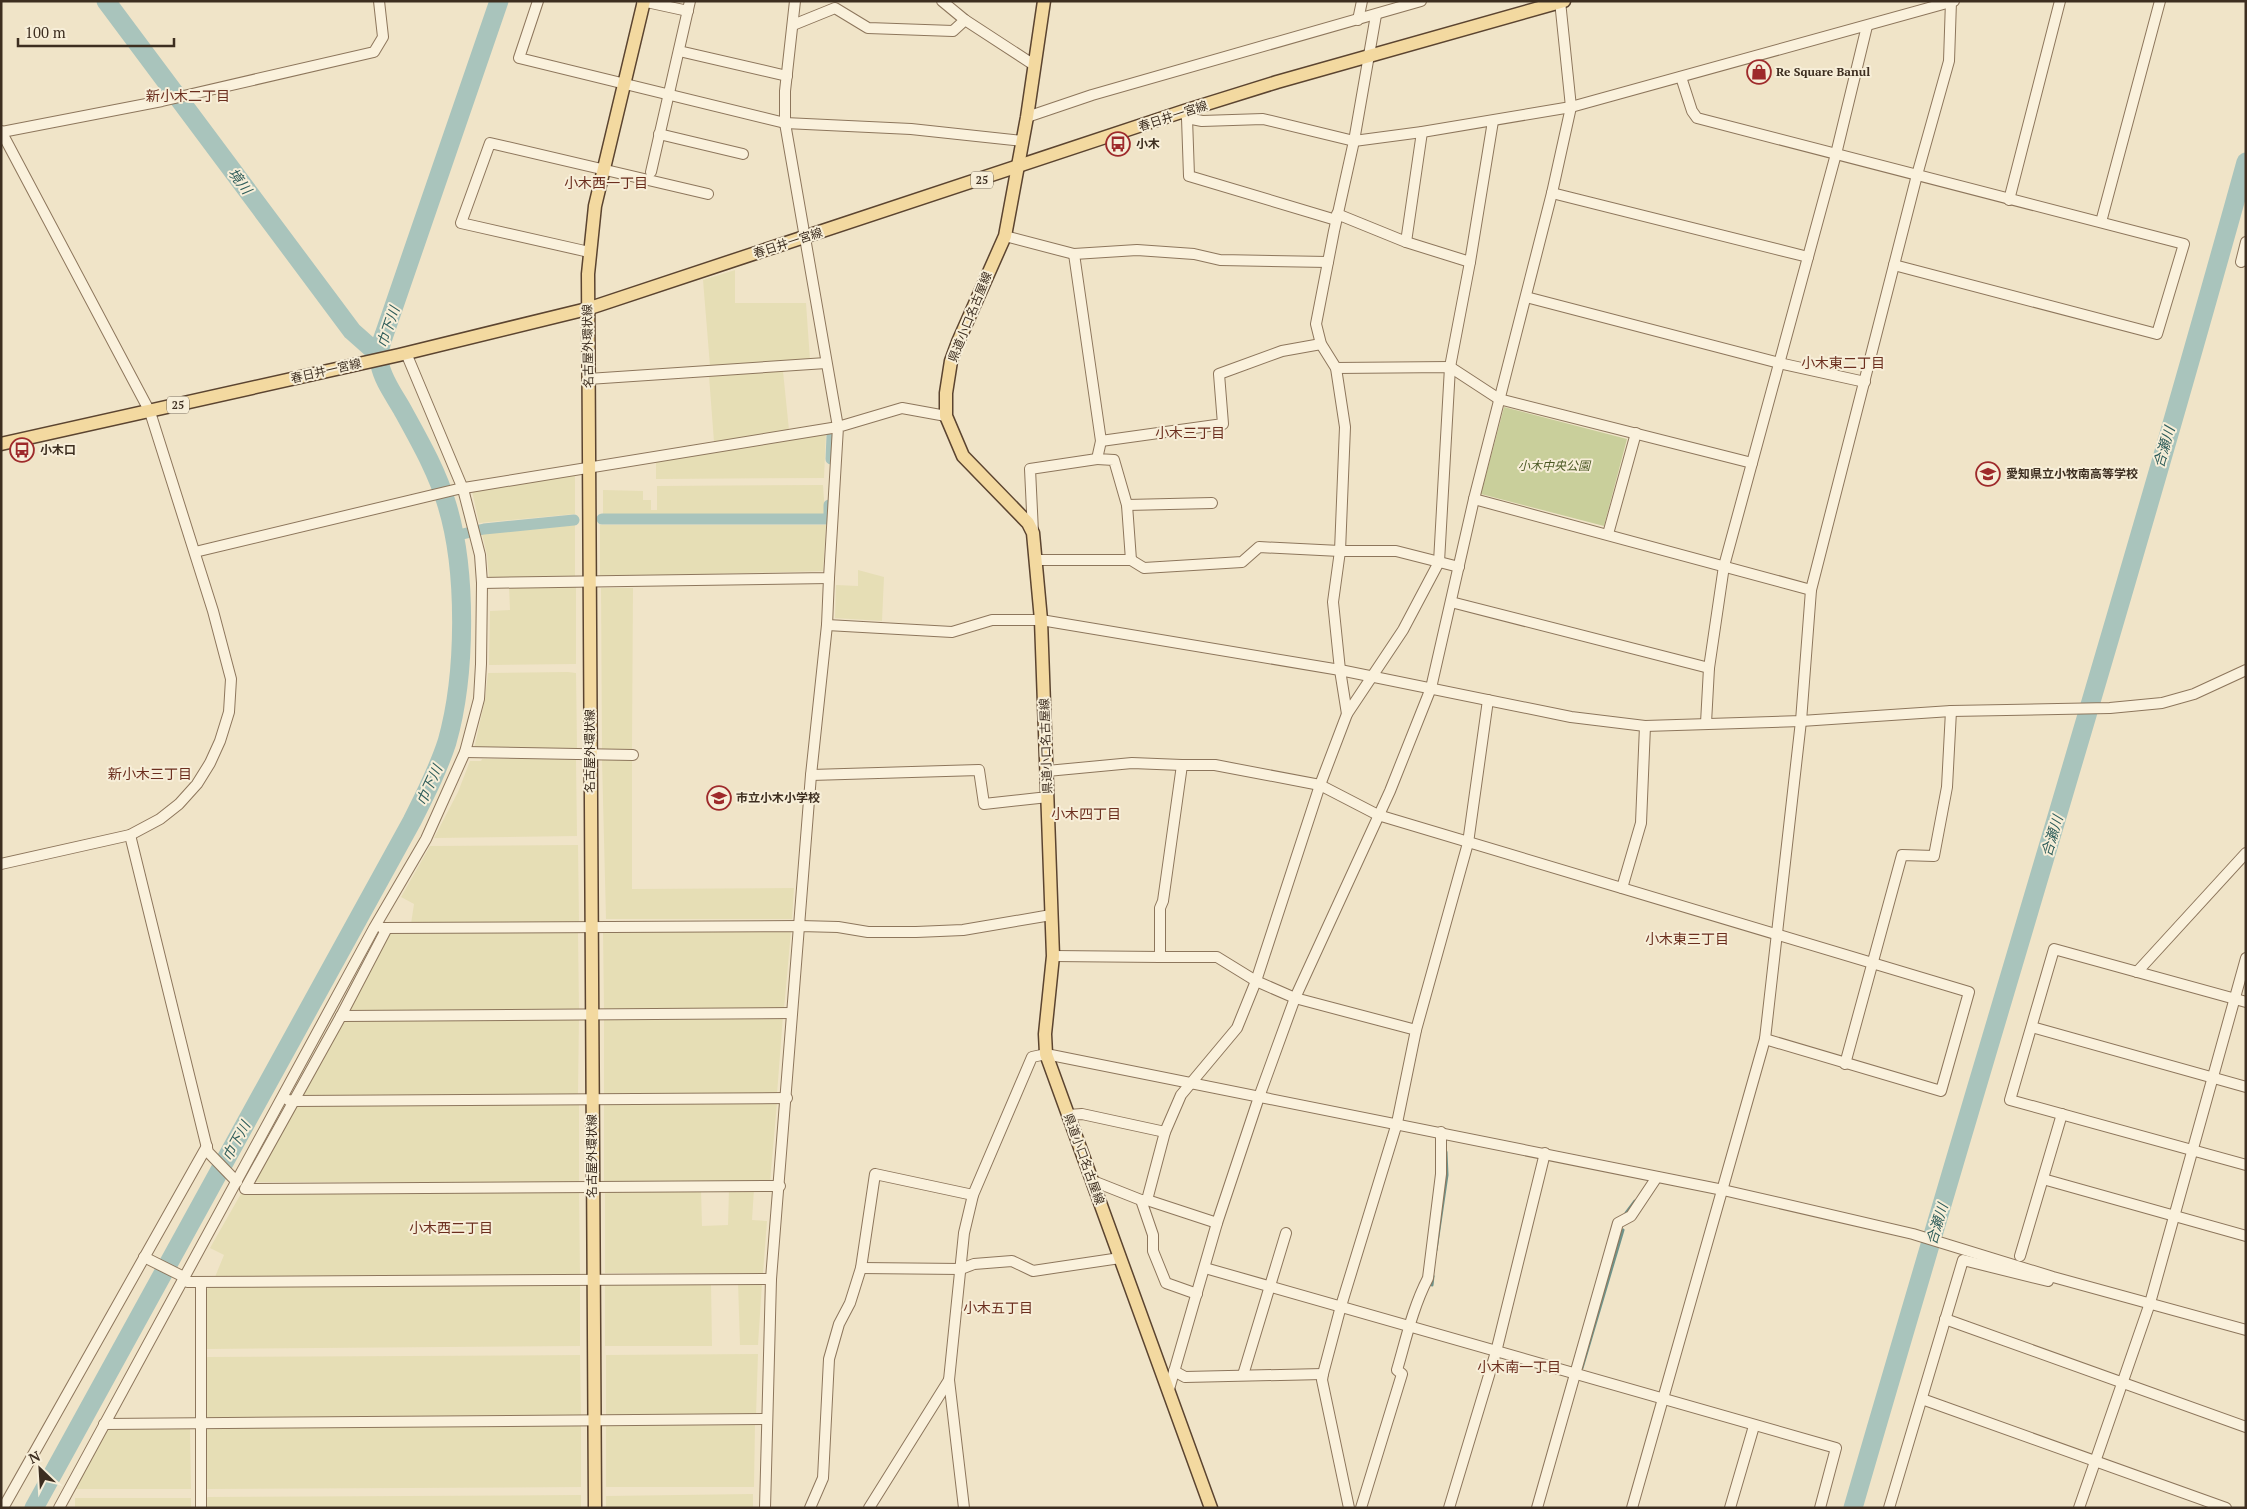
<svg xmlns="http://www.w3.org/2000/svg" width="2247" height="1509" font-family="'PT Serif','Noto Sans JP',serif">
<style>
.farmland{fill:#e6deb5}
.green{fill:#c9cf9b}
.lines{fill:none;stroke-linecap:round;stroke-linejoin:round}
.stream{stroke:#6f938a;stroke-width:3}
.canal{stroke:#a9c4bc;stroke-width:11}
.river{stroke:#a9c4bc;stroke-width:19}
.minor-casing{stroke:#8d765c;stroke-width:12}
.major-casing{stroke:#5b4430;stroke-width:15}
.minor{stroke:#faf1dc;stroke-width:10}
.major{stroke:#f3d9a0;stroke-width:12}
.labels{text-anchor:middle;stroke-width:4;stroke-linejoin:round;paint-order:stroke}
.shield{fill:#f7eed8;stroke:#756857;stroke-width:1}
.shield-label{font-size:11px;font-weight:bold;fill:#3d2e20}
.poi-label{font-size:12px;font-weight:bold;fill:#3d2e20;stroke:#f7eed8;text-anchor:start}
.street-label{font-size:12px;fill:#3d2e20;stroke:#f7eed8}
.park-label{font-size:12px;font-style:italic;fill:#4d5a26;stroke:#f7eed8}
.neighbourhood-label{font-size:14px;fill:#6b2e1e;stroke:#f7eed8}
.water-label{font-size:14px;font-style:italic;fill:#2f5d5a;stroke:#f7eed8}
</style>
<rect width="100%" height="100%" fill="#f0e4c8"/>
<g class="farmland">
<path d="M735 270V303H806L810 360 710 366 703 280Z"/>
<path d="M783 371 789 430 714 442 709 376Z"/>
<path d="M826 433 824 478 656 479V460Z"/>
<path d="M575 475V514L479 523 472 491Z"/>
<path d="M823 485 825 514H603V490L643 491V500H651V510H657V486Z"/>
<path d="M575 525V577H489L487 555 482 534Z"/>
<path d="M600 525H826L823 571 600 577Z"/>
<path d="M858 570 884 577 882 621 835 618 836 585 858 586Z"/>
<path d="M509 586 576 587V664L489 665 490 611 510 610Z"/>
<path d="M601 588H633L632 749 602 750Z"/>
<path d="M568 672 576 673 577 749H474L485 699 488 673Z"/>
<path d="M482 759H576L577 836 434 838 458 792 470 761H481Z"/>
<path d="M632 759V889L794 888 792 919H606L602 760Z"/>
<path d="M578 845 579 923 411 924 414 904 401 897 430 846Z"/>
<path d="M578 930 579 1010 346 1012 386 935 392 932Z"/>
<path d="M791 931 784 1009 604 1010 603 932Z"/>
<path d="M783 1016 777 1094 604 1095V1018Z"/>
<path d="M579 1017 578 1096 301 1095 341 1020Z"/>
<path d="M777 1103 770 1182H604V1105Z"/>
<path d="M579 1104V1182H251L295 1105Z"/>
<path d="M701 1189 702 1226 728 1225 729 1189H754L752 1220 767 1221 763 1273H605V1191Z"/>
<path d="M579 1190 580 1275 215 1277 224 1255 210 1248 242 1192Z"/>
<path d="M605 1282H711L712 1346H605Z"/>
<path d="M738 1282 762 1283 758 1345H740Z"/>
<path d="M580 1284V1346L205 1349V1291L209 1287Z"/>
<path d="M758 1354 756 1416 606 1417V1355Z"/>
<path d="M580 1355 581 1416 207 1419 205 1417 204 1358 208 1357Z"/>
<path d="M581 1425V1487L207 1489 205 1487 206 1428Z"/>
<path d="M755 1425 754 1487H606V1426Z"/>
<path d="M190 1427 191 1489H74L107 1429Z"/>
<path d="M753 1494V1508H606V1496Z"/>
<path d="M581 1495V1508H205V1499L208 1497Z"/>
<rect x="75" y="1498" width="116" height="10"/>
</g>
<path class="green" d="M1504 407 1627 439 1604 526 1481 494Z"/>
<g class="lines">
<g class="stream">
<path d="M1626 1213 1635 1201"/>
<path d="M1436 1250 1447 1175 1446 1152"/>
<path d="M1432 1285 1433 1276"/>
<path d="M1582 1368 1623 1230"/>
</g>
<g class="canal">
<path d="M831 459 832 436"/>
<path d="M602 519H829V505"/>
<path d="M454 536 484 529 574 520"/>
</g>
<g class="river">
<path d="M106 1 352 331 379 355"/>
<path d="M34 1508 412 821C425 795 438 770 447 742 466 675 467 571 447 505 437 471 419 440 402 409 394 395 383 380 380 365 378 354 380 345 384 335L499 1"/>
<path d="M1853 1508C1983 1059 2121 613 2246 162"/>
</g>
<g class="minor-casing">
<g id="minor">
<path d="M538 1 519 58 785 123 911 129 1023 141"/>
<path d="M642 1 688 11"/>
<path d="M942 1 965 20 1034 65"/>
<path d="M1358 20 1362 1"/>
<path d="M793 25 835 8 868 28 953 31 965 20"/>
<path d="M679 51 787 76"/>
<path d="M1681 77 1692 111 1697 118 2184 244 2157 334 1894 265"/>
<path d="M1184 111 1187 118 1202 121 1263 119 1354 141 1422 132 1571 107 1954 1"/>
<path d="M1027 117 1092 95 1421 1"/>
<path d="M1187 118 1189 176 1336 220"/>
<path d="M1 131 150 412 213 611 231 679 229 712 220 741 210 763 197 784 179 804 160 819 130 835 1 864"/>
<path d="M2 132 162 101 374 52 383 37 379 1"/>
<path d="M659 134 743 154"/>
<path d="M651 172 690 1"/>
<path d="M1552 193 1808 257"/>
<path d="M2009 200 2060 1"/>
<path d="M1337 214 1406 242 1470 262"/>
<path d="M2101 222 2160 1"/>
<path d="M1005 236 1074 254 1137 250 1194 254 1220 260 1328 262"/>
<path d="M1406 242 1422 132"/>
<path d="M2246 242 2241 262 2246 259"/>
<path d="M589 252 461 223 490 143 708 194"/>
<path d="M1074 254 1101 441 1223 424 1219 374 1282 351 1321 344"/>
<path d="M1526 297 1779 363 1865 382"/>
<path d="M1336 368 1450 367 1499 399 1752 463"/>
<path d="M588 379 826 363"/>
<path d="M1101 441 1097 459 1114 460 1127 505 1131 560"/>
<path d="M1474 499 1811 590"/>
<path d="M1127 505 1212 503"/>
<path d="M1033 532 1030 469 1097 459"/>
<path d="M1608 534 1636 433"/>
<path d="M195 552 458 489 838 427 785 123V91L795 1"/>
<path d="M1036 560H1131L1144 568 1242 562 1259 547 1340 551H1396L1459 567"/>
<path d="M482 583 829 578 838 427 902 408 946 416"/>
<path d="M1451 602 1709 668"/>
<path d="M827 625 952 632 992 620H1041L1340 670 1571 717 1645 726 1801 721 1951 711 2110 708 2162 703 2194 694 2246 670"/>
<path d="M1347 714 1340 670 1333 602 1340 551 1345 427 1336 368 1321 344 1316 324 1334 231 1354 141 1376 15"/>
<path d="M1706 723 1709 668 1724 566 1836 154 1867 26"/>
<path d="M465 752 633 755"/>
<path d="M1047 771 1132 763 1182 765"/>
<path d="M811 775 979 770 984 804 1048 797"/>
<path d="M130 835 208 1152 237 1182"/>
<path d="M1622 888 1641 823 1645 726"/>
<path d="M382 928 800 926 838 927 868 932H916L963 930 1051 915"/>
<path d="M387 928 341 1016 245 1189 780 1186"/>
<path d="M1053 956 1160 957V908L1163 901 1182 765H1215L1320 785 1378 815 1969 992 1941 1091 1765 1039"/>
<path d="M1160 957H1217L1256 981 1295 998 1416 1030"/>
<path d="M2137 972 2246 853"/>
<path d="M2246 1002 2054 949 2010 1100 2246 1165"/>
<path d="M341 1016 792 1013"/>
<path d="M2032 1027 2246 1087"/>
<path d="M1845 1064 1902 855 1934 856 1947 787 1951 711"/>
<path d="M288 1100 294 1101 787 1098"/>
<path d="M1068 1115 1082 1114 1165 1132"/>
<path d="M2043 1179 2246 1236"/>
<path d="M1093 1181 1141 1200H1147L1217 1223"/>
<path d="M1141 1200 1153 1235V1251L1166 1283 1197 1294"/>
<path d="M1147 1200 1165 1132 1181 1095 1237 1028 1256 981 1320 785 1347 714 1403 630 1439 562 1450 367 1470 262 1493 121"/>
<path d="M2020 1256 2062 1114"/>
<path d="M144 1257 184 1277 187 1282 771 1279"/>
<path d="M861 1268 961 1269 974 1264 1012 1261 1033 1271 1120 1258"/>
<path d="M1205 1268 1836 1448 1820 1508"/>
<path d="M1945 1319 2246 1427"/>
<path d="M1174 1371 1185 1377 1323 1374"/>
<path d="M1243 1375 1286 1233"/>
<path d="M1169 1389 1217 1223 1259 1097 1295 998 1390 791 1431 688 1474 499 1552 193 1571 107 1560 1"/>
<path d="M1922 1399 2226 1508"/>
<path d="M104 1424 767 1419"/>
<path d="M3 1508 207 1146"/>
<path d="M59 1508 374 928 426 839 465 752 479 699 481 664 482 583 480 555 463 489 406 353"/>
<path d="M201 1508V1282"/>
<path d="M765 1508 771 1279 811 775 827 625 829 578"/>
<path d="M810 1508 823 1478 829 1359 839 1324 850 1303 861 1268 875 1174 973 1195"/>
<path d="M869 1508 949 1380"/>
<path d="M964 1508 949 1380 964 1233 973 1195 1032 1057 1046 1054 1723 1190 1913 1234 2053 1277 2246 1330"/>
<path d="M1349 1508 1322 1380 1323 1374 1341 1306 1397 1123 1416 1030 1468 843 1488 700"/>
<path d="M1361 1508 1402 1374 1397 1370C1406 1339 1413 1307 1428 1278L1441 1174V1132"/>
<path d="M1449 1508 1496 1352 1545 1153"/>
<path d="M1537 1508 1618 1223 1631 1216 1657 1177"/>
<path d="M1632 1508 1765 1039 1801 721 1811 590 1917 175 1949 61 1951 1"/>
<path d="M1730 1508 1754 1426"/>
<path d="M1889 1508 1963 1260 2048 1281"/>
<path d="M2079 1508 2150 1303 2246 958"/>
</g>
</g>
<g class="major-casing">
<g id="major">
<path d="M1044 1 1027 117 1005 236 958 342 951 361 946 393V416L963 456 1028 523 1033 533 1041 620 1053 956 1045 1034 1046 1054 1211 1508"/>
<path d="M1 444 399 355 587 309 1184 111 1277 82 1564 1"/>
<path d="M595 1508 588 274 595 206 644 1"/>
</g>
</g>
<use href="#minor" class="minor"/>
<use href="#major" class="major"/>
</g>
<defs>
<g id="shop-ring" transform="scale(1.25)"><circle r="9.5" fill="#f7eed8" stroke="#9e2a2b" stroke-width="1.5"/><path d="M-5-2.5h2.3a2.7 3.5 0 0 1 5.4 0H5L5.5 6h-11ZM-1.5-2.5h3a1.5 2.3 0 0 0-3 0Z" fill="#9e2a2b"/></g>
<g id="bus-ring" transform="scale(1.25)"><circle r="9.5" fill="#f7eed8" stroke="#9e2a2b" stroke-width="1.5"/><path d="M-5-6H5V4H4V6H2V4H-2V6H-4V4H-5ZM-3.5-4V0h7V-4ZM-3.5 1.2v1.5H-2V1.2ZM2 1.2v1.5H3.5V1.2Z" fill="#9e2a2b"/></g>
<g id="school-ring" transform="scale(1.25)"><circle r="9.5" fill="#f7eed8" stroke="#9e2a2b" stroke-width="1.5"/><path d="M0-5L7-2L0 1L-7-2ZM-4 1L0 2.5L4 1V4Q0 6-4 4Z" fill="#9e2a2b"/></g>
</defs>
<g fill-rule="evenodd">
<use href="#shop-ring" x="1759" y="72"/>
<use href="#bus-ring" x="1118" y="144"/>
<use href="#bus-ring" x="22" y="450"/>
<use href="#school-ring" x="1988" y="474"/>
<use href="#school-ring" x="719" y="798"/>
</g>
<g class="labels">
<g class="shield">
<rect x="971" y="171.5" width="22" height="17" rx="4"/>
<rect x="167" y="396.5" width="22" height="17" rx="4"/>
</g>
<g class="shield-label">
<text x="982" y="184">25</text>
<text x="178" y="409">25</text>
</g>
<g class="poi-label">
<text x="1776" y="76">Re Square Banul</text>
<text x="1136" y="148">小木</text>
<text x="40" y="454">小木口</text>
<text x="2006" y="478">愛知県立小牧南高等学校</text>
<text x="736" y="802">市立小木小学校</text>
</g>
<g class="street-label">
<text transform="translate(1173 116) rotate(-18)" y="4">春日井一宮線</text>
<text transform="translate(788 243) rotate(-18)" y="4">春日井一宮線</text>
<text transform="translate(970 317) rotate(-68)" y="4">県道小口名古屋線</text>
<text transform="translate(588 346) rotate(-91)" y="4">名古屋外環状線</text>
<text transform="translate(326 371) rotate(-13)" y="4">春日井一宮線</text>
<text transform="translate(1046 746) rotate(-92)" y="4">県道小口名古屋線</text>
<text transform="translate(590 751) rotate(-90)" y="4">名古屋外環状線</text>
<text transform="translate(592 1156) rotate(-90)" y="4">名古屋外環状線</text>
<text transform="translate(1084 1159) rotate(70)" y="4">県道小口名古屋線</text>
</g>
<g class="park-label">
<text x="1554" y="470">小木中央公園</text>
</g>
<g class="neighbourhood-label">
<text x="188" y="101">新小木二丁目</text>
<text x="606" y="188">小木西一丁目</text>
<text x="1843" y="368">小木東二丁目</text>
<text x="1190" y="438">小木三丁目</text>
<text x="150" y="779">新小木三丁目</text>
<text x="1086" y="819">小木四丁目</text>
<text x="1687" y="944">小木東三丁目</text>
<text x="451" y="1233">小木西二丁目</text>
<text x="998" y="1313">小木五丁目</text>
<text x="1519" y="1372">小木南一丁目</text>
</g>
<g class="water-label">
<text transform="translate(240 181) rotate(53)" y="5">境川</text>
<text transform="translate(388 327) rotate(-71)" y="5">巾下川</text>
<text transform="translate(2164 447) rotate(-74)" y="5">合瀬川</text>
<text transform="translate(429 785) rotate(-65)" y="5">巾下川</text>
<text transform="translate(2052 836) rotate(-73)" y="5">合瀬川</text>
<text transform="translate(236 1141) rotate(-61)" y="5">巾下川</text>
<text transform="translate(1937 1224) rotate(-73)" y="5">合瀬川</text>
</g>
</g>
<rect width="2247" height="1509" fill="none" stroke="#3d2e20" stroke-width="5"/>
<g transform="translate(40 1469) rotate(335)" stroke="#f7eed8" stroke-width="4" paint-order="stroke">
<path d="M0-4L9 19L0 12L-9 19Z" fill="#3d2e20"/>
<text y="-8" font-size="14" font-weight="bold" text-anchor="middle" fill="#3d2e20">N</text>
</g>
<path d="M18 38v8h156v-8" fill="none" stroke="#3d2e20" stroke-width="2.5"/>
<text x="25" y="38" font-size="15" fill="#3d2e20" stroke="#f7eed8" stroke-width="4" paint-order="stroke">100 m</text>
</svg>
